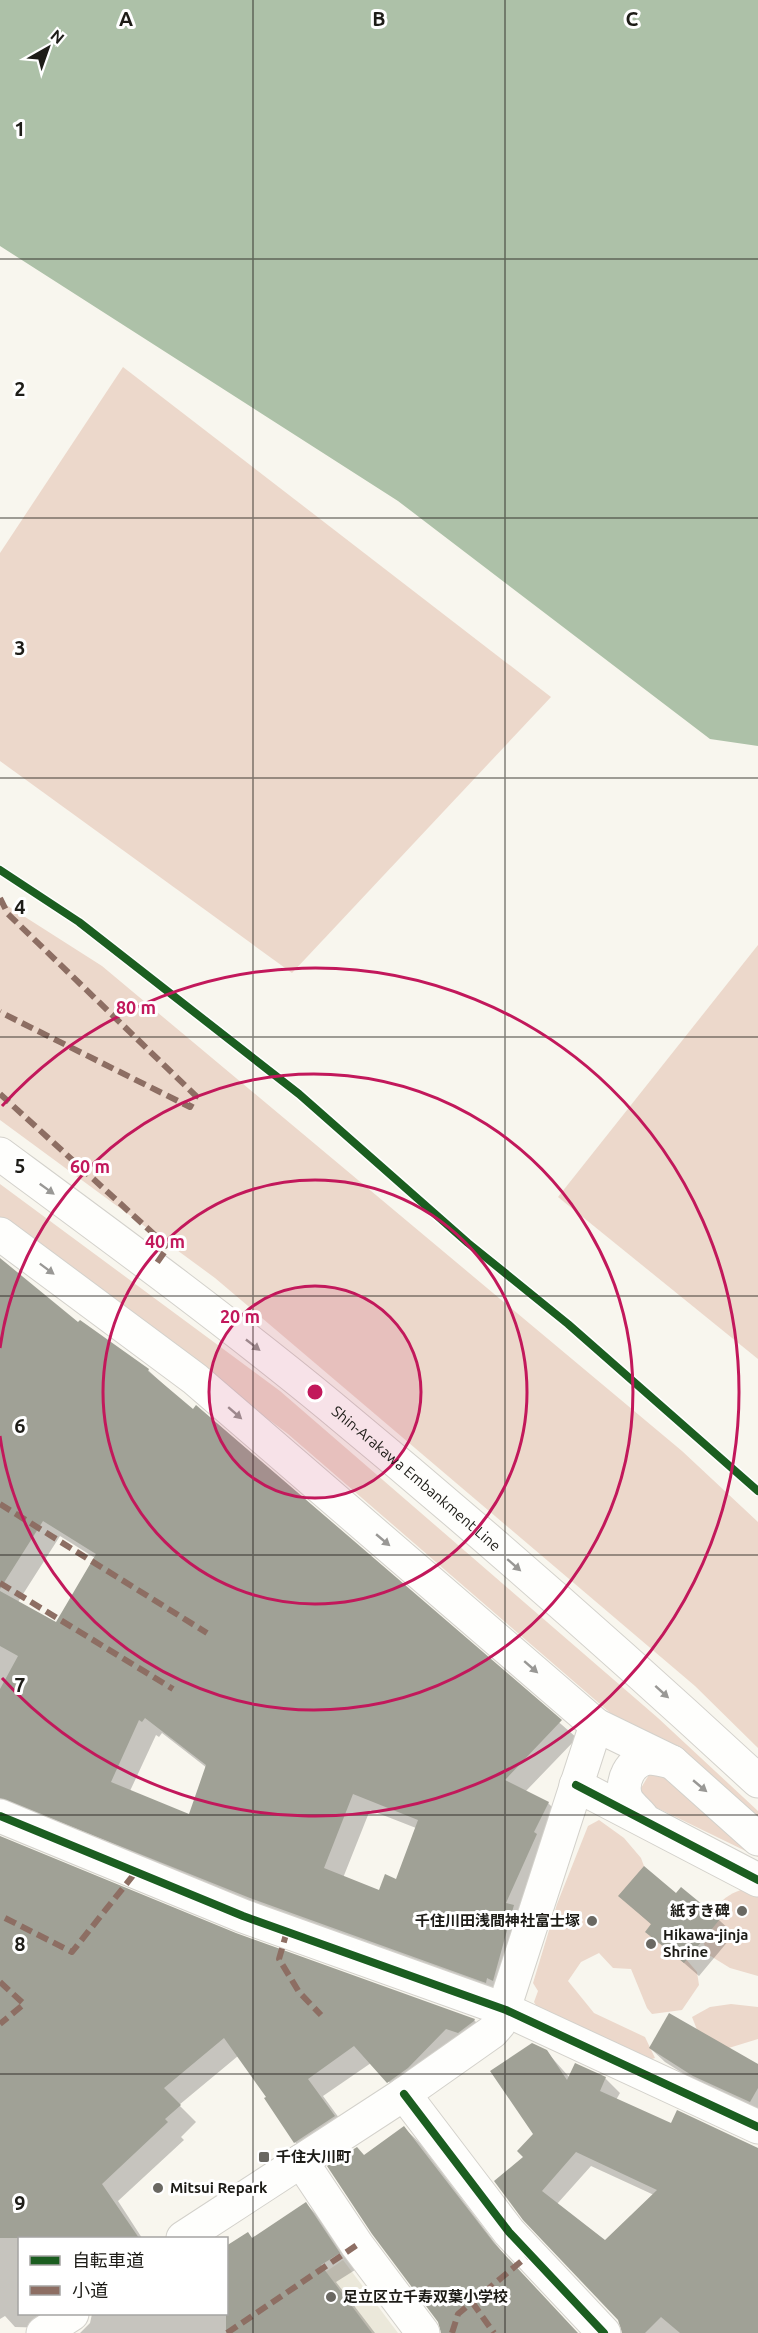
<svg xmlns="http://www.w3.org/2000/svg" width="758" height="2333" font-family="Ubuntu,'Noto Sans JP',sans-serif">
<style>
.built{fill:#ebe8da}
.green{fill:#ecd8cb}
.water{fill:#adc1a8}
.shadow{fill:#0003;fill-rule:evenodd}
.building{fill:#a0a196;fill-rule:evenodd}
.lines{fill:none;stroke-linecap:round;stroke-linejoin:round}
.minor-casing{stroke:#d3d1cb;stroke-width:35}
.tertiary-casing{stroke:#d3d1cb;stroke-width:35}
.secondary-casing{stroke:#d3d1cb;stroke-width:35}
.minor{stroke:#fefefc;stroke-width:33}
.tertiary{stroke:#fefefc;stroke-width:33}
.secondary{stroke:#fefefc;stroke-width:33}
.quiet{stroke:#8d6e63;stroke-width:6;stroke-dasharray:12 6;stroke-linecap:butt}
.cycleway-casing{stroke:#fff;stroke-width:11}
.cycleway{stroke:#1b5e20;stroke-width:8}
.oneway{fill:#999895}
.grid{fill:none;stroke:#1d1c17;stroke-width:1.5;stroke-opacity:0.55}
.ring{fill:none;stroke:#c2185b;stroke-width:3}
.poi-dot{fill:#6a6862;stroke:#fff;stroke-width:2}
.labels{text-anchor:middle;stroke-width:6;stroke-linejoin:round;paint-order:stroke}
.street-label{font-size:15px;fill:#1d1c17;stroke:#fff}
.poi-label{font-size:15px;font-weight:bold;fill:#1d1c17;stroke:#fff;text-anchor:start}
.grid-label{font-size:20px;text-anchor:middle;font-weight:bold;fill:#1d1c17;stroke:#fff;stroke-width:6;stroke-linejoin:round;paint-order:stroke}
.centre{fill:#c2185b;stroke:#fff;stroke-width:3}
.ring-label{font-size:18px;text-anchor:middle;font-weight:bold;fill:#c2185b;stroke:#fff;stroke-width:6;stroke-linejoin:round;paint-order:stroke}
</style>
<rect width="100%" height="100%" fill="#f8f6ee"/>
<path class="built" d="M343 2260 398 2333H237Z"/>
<g class="green">
<path d="M123 367 551 697 292 973 0 761V553Z"/>
<path d="M0 901 102 966 682 1451 758 1522V1748L695 1686 215 1278 0 1120Z"/>
<path d="M758 945V1359L558 1197Z"/>
<path d="M0 1184 280 1391 658 1718 758 1811V1823L630 1730 288 1434 0 1218Z"/>
<path d="M657 1769 758 1854V1857L645 1802 641 1788 650 1773Z"/>
<path d="M599 1820 624 1838 641 1858 673 1944 697 1972 699 1985 682 2010 652 2014 647 2008 631 1969 613 1968 599 1953 581 1962 568 1981 594 2013 645 2037 655 2058 646 2061 543 2017 534 2002 538 1991 533 1983 557 1904 588 1826Z"/>
<path d="M751 1887 758 1892V1976L730 1968 709 1955 699 1933C712 1909 723 1893 751 1887Z"/>
<path d="M731 2004 758 2007V2039L719 2051 701 2040 692 2017 710 2007Z"/>
</g>
<path class="water" d="M0 0H758V746L710 739 398 501 0 246Z"/>
<g class="shadow">
<path d="M0 1259 79 1324 148 1370 193 1412 197 1407 577 1738 525 1792 548 1803 564 1819 510 1996 0 1823ZM60 1536 95 1558 56 1624 18 1602ZM162 1733 207 1768 190 1816 130 1791 156 1735 159 1737ZM370 1810 416 1828 397 1881 380 1892 343 1878Z"/>
<path d="M0 1838 235 1935 474 2020 490 2036 404 2098 371 2063 323 2096 350 2133 312 2159 295 2142 266 2099 268 2097 238 2056 179 2105 196 2122 181 2137 184 2140 118 2201 142 2238H20V2314H81L50 2328 15 2327 5 2316 0 2319Z"/>
<path d="M620 1896H677L719 1920 734 1934 699 1976 647 1931 652 1925Z"/>
<path d="M650 2048 758 2066V2113L709 2090 665 2062Z"/>
<path d="M546 2051 570 2078H605L620 2093 616 2100 672 2125 758 2151V2333H624L619 2319 524 2219 525 2157 535 2134ZM591 2166 654 2195 606 2242 557 2204Z"/>
<path d="M404 2128 419 2142 508 2260 577 2333H450L365 2156Z"/>
<path d="M306 2204 322 2220 355 2270 336 2282 375 2333H80L90 2323 92 2314H226L248 2234 253 2239Z"/>
</g>
<g class="building">
<path d="M0 1258 78 1322 80 1320 149 1369 148 1371 193 1409 196 1405 562 1720 505 1780 549 1802 534 1832 537 1834 506 1903 514 1905 493 1981 487 1978 486 1983 250 1898 0 1798V1689L18 1656 0 1646V1591L56 1622 96 1554 43 1521 0 1589ZM145 1718 206 1765 189 1814 111 1782 139 1720 142 1722ZM353 1794 418 1820 396 1879 385 1874 379 1890 324 1868Z"/>
<path d="M0 1836 236 1933 475 2019 474 2021 458 2033 446 2029 408 2068 387 2083 354 2046 308 2079 335 2116 294 2143 264 2098 266 2097 224 2038 164 2088 181 2105 165 2119 168 2122 102 2184 139 2238H0Z"/>
<path d="M644 1866 676 1893 681 1887 720 1919 684 1963 645 1932 651 1924 618 1896Z"/>
<path d="M669 2013 758 2064V2088L750 2102 693 2076 649 2048Z"/>
<path d="M532 2043 547 2050 567 2080 575 2063 606 2077 600 2091 671 2123 677 2110 758 2148V2333H680L661 2317 645 2333H622L618 2320 523 2220 494 2181 523 2157 517 2151 533 2134 490 2071ZM576 2152 657 2190 605 2240 542 2191Z"/>
<path d="M404 2126 494 2243 578 2333H441L438 2322 372 2234 327 2166 357 2147 364 2155Z"/>
<path d="M306 2202 340 2253 321 2265 372 2333H226V2246L248 2232 252 2238Z"/>
</g>
<g class="lines">
<g class="minor-casing">
<g id="minor">
<path d="M0 1816 243 1916 506 2010 758 2127"/>
<path d="M404 2094 509 2232 604 2333"/>
<path d="M301 2161 357 2245 423 2333"/>
</g>
</g>
<g class="tertiary-casing">
<g id="tertiary">
<path d="M576 1785 758 1880"/>
<path d="M642 1817C637 1811 629 1805 626 1798 620 1782 630 1760 649 1758 656 1758 665 1761 672 1762"/>
<path d="M183 2238 404 2094 492 2032 499 2024 596 1725"/>
<path d="M43 2333 72 2314"/>
</g>
</g>
<g class="secondary-casing">
<g id="secondary">
<path id="s1" d="M0 1154C111 1236 223 1318 330 1406 475 1526 620 1653 758 1781"/>
<path d="M0 1234 195 1379 596 1725 672 1762 758 1839"/>
</g>
</g>
<use href="#minor" class="minor"/>
<use href="#tertiary" class="tertiary"/>
<use href="#secondary" class="secondary"/>
<g class="quiet">
<path d="M0 898 8 914 196 1096 190 1107 0 1012"/>
<path d="M0 1094 168 1247 154 1267"/>
<path d="M0 1504 207 1633"/>
<path d="M0 1583 173 1689"/>
<path d="M5 1918 72 1952 135 1873"/>
<path d="M287 1931 279 1959 299 1992 321 2015"/>
<path d="M0 1982 24 2004 0 2024"/>
<path d="M472 2302 494 2333"/>
<path d="M227 2333 357 2245"/>
<path d="M452 2333 458 2314 530 2254"/>
</g>
<g class="cycleway-casing">
<g id="cycleway">
<path d="M0 870 79 922 299 1094 468 1243 568 1324 758 1491"/>
<path d="M576 1785 758 1880"/>
<path d="M0 1816 243 1916 506 2010 758 2127"/>
<path d="M404 2094 509 2232 604 2333"/>
</g>
</g>
<use href="#cycleway" class="cycleway"/>
</g>
<defs><path id="oneway-solid" d="M-6-.8H1V-3.2L6.5 0L1 3.2V.8H-6Z" transform="scale(1.5)"/></defs>
<g class="oneway">
<use href="#oneway-solid" transform="translate(47 1189) rotate(36)"/>
<use href="#oneway-solid" transform="translate(47 1269) rotate(37)"/>
<use href="#oneway-solid" transform="translate(253 1345) rotate(38)"/>
<use href="#oneway-solid" transform="translate(235 1413) rotate(41)"/>
<use href="#oneway-solid" transform="translate(383 1540) rotate(40)"/>
<use href="#oneway-solid" transform="translate(514 1565) rotate(41)"/>
<use href="#oneway-solid" transform="translate(531 1667) rotate(41)"/>
<use href="#oneway-solid" transform="translate(662 1692) rotate(42)"/>
<use href="#oneway-solid" transform="translate(700 1786) rotate(40)"/>
</g>
<path class="grid" d="M253 0V2333M505 0V2333M0 259H758M0 518H758M0 778H758M0 1037H758M0 1296H758M0 1555H758M0 1815H758M0 2074H758"/>
<circle cx="315" cy="1392" r="106" fill="#c2185b" fill-opacity=".12"/>
<g class="ring">
<circle cx="315" cy="1392" r="106"/>
<circle cx="315" cy="1392" r="212"/>
<path d="M0 1348A318 318 0 1 1 0 1436"/>
<path d="M2 1106A424 424 0 1 1 2 1678"/>
</g>
<g class="poi-dot">
<circle cx="742" cy="1911" r="6"/>
<circle cx="592" cy="1921" r="6"/>
<circle cx="651" cy="1944" r="6"/>
<rect x="258" y="2151" width="12" height="12" rx="3"/>
<circle cx="158" cy="2188" r="6"/>
<circle cx="331" cy="2297" r="6"/>
</g>
<g class="labels">
<g class="street-label">
<text dy="5" stroke="none"><textPath href="#s1" startOffset="528">Shin-Arakawa Embankment Line</textPath></text>
</g>
<g class="poi-label">
<text x="730" y="1916" text-anchor="end">紙すき碑</text>
<text x="580" y="1926" text-anchor="end">千住川田浅間神社富士塚</text>
<text x="663" y="1940">Hikawa-jinja<tspan x="663" dy="17">Shrine</tspan></text>
<text x="276" y="2162">千住大川町</text>
<text x="170" y="2193">Mitsui Repark</text>
<text x="343" y="2302">足立区立千寿双葉小学校</text>
</g>
</g>
<g class="grid-label">
<text x="126" y="26">A</text>
<text x="379" y="26">B</text>
<text x="632" y="26">C</text>
<text x="20" y="136">1</text>
<text x="20" y="396">2</text>
<text x="20" y="655">3</text>
<text x="20" y="914">4</text>
<text x="20" y="1173">5</text>
<text x="20" y="1433">6</text>
<text x="20" y="1692">7</text>
<text x="20" y="1951">8</text>
<text x="20" y="2210">9</text>
</g>
<circle cx="315" cy="1392" r="9" class="centre"/>
<g class="ring-label">
<text x="136" y="1014">80 m</text>
<text x="90" y="1173">60 m</text>
<text x="165" y="1248">40 m</text>
<text x="240" y="1323">20 m</text>
</g>
<rect x="18" y="2237" width="210" height="78" fill="#ffffff" stroke="#a5a4a2" stroke-width="1.5"/>
<rect x="30" y="2256" width="30" height="9" fill="#1b5e20" stroke="#a5a4a2" stroke-width="1.5"/>
<text x="72" y="2267" font-size="18" fill="#1d1c17">自転車道</text>
<rect x="30" y="2286" width="30" height="9" fill="#8d6e63" stroke="#a5a4a2" stroke-width="1.5"/>
<text x="72" y="2297" font-size="18" fill="#1d1c17">小道</text>
<g transform="translate(48 48) rotate(40)" stroke="#ffffff" stroke-width="4.5" paint-order="stroke">
<path d="M0-4.5L10 22L0 15L-10 22Z" fill="#1d1c17"/>
<text y="-9" font-size="16" font-weight="bold" text-anchor="middle" fill="#1d1c17">N</text>
</g>
</svg>
